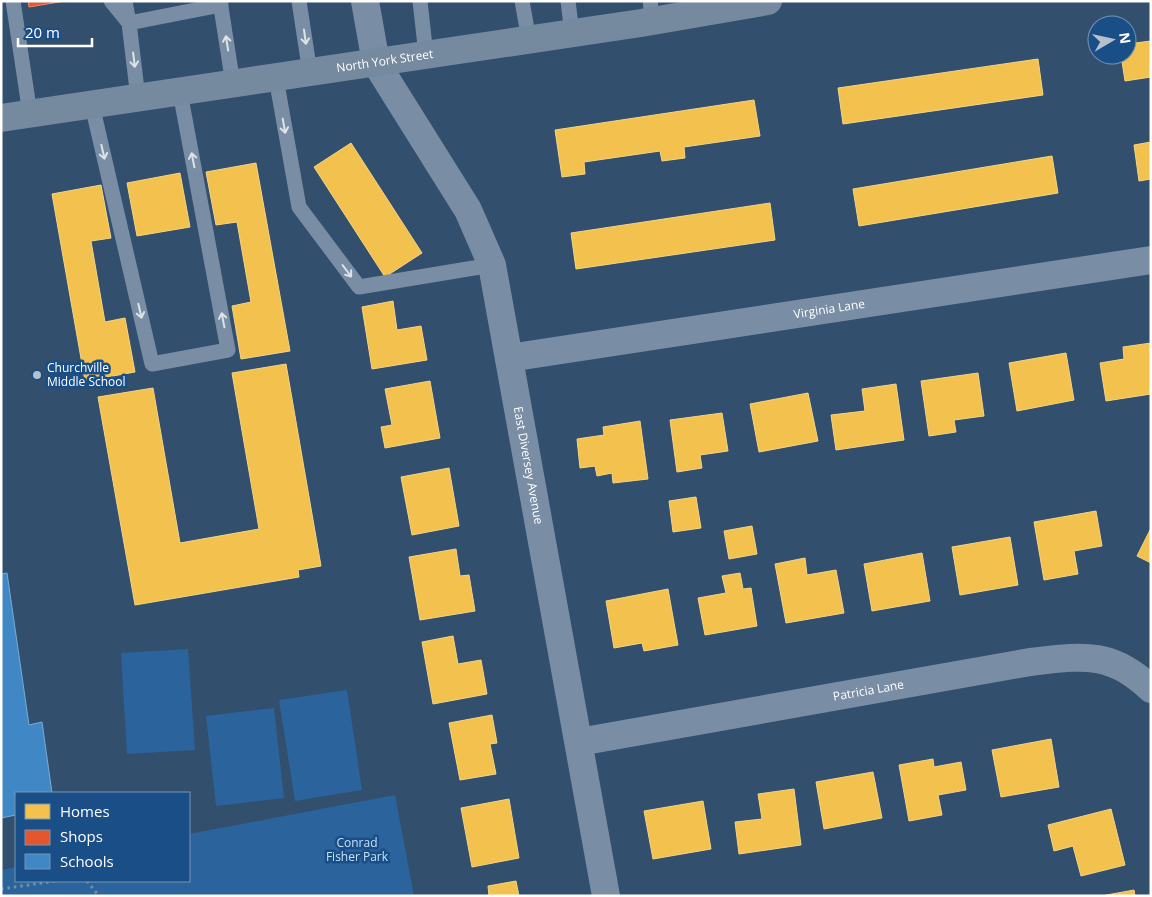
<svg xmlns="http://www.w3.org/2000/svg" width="1152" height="897" font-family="'Open Sans',sans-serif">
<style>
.green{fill:#2b639c}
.homes{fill:#f2c14e;stroke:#f6d483}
.shops{fill:#e4572e;stroke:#ec896d}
.schools{fill:#3f88c5;stroke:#79acd6}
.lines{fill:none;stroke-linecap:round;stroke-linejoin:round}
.path{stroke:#798ea4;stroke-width:3;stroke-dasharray:2.5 4;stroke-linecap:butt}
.service{stroke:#798ea4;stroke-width:15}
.minor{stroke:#798ea4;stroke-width:28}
.secondary{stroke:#75899f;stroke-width:28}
.oneway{stroke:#dee3e8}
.poi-dot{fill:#b7c1cc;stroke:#1a4e86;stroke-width:2}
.labels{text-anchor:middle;stroke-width:5;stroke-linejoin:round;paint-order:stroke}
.street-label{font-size:12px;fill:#fff;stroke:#1a4e86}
.poi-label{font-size:12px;fill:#fff;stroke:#1a4e86;text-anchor:start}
.park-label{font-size:12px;fill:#c7e0f9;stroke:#1a4e86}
</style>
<rect width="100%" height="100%" fill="#324f6e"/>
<g class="green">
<path d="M188 649 195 750 127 754 121 653Z"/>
<path d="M347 690 362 790 295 801 279 700Z"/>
<path d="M274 708 284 798 216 806 206 716Z"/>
<path d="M395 795 414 896H1V870L16 867V881H189V834Z"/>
</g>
<g class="homes">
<path d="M1151 41V77L1125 81 1121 55H1127V44Z"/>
<path d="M1038 59 1043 95 843 124 838 88Z"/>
<path d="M754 100 760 136 684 147 685 158 662 161 660 151 584 162 585 174 562 177 555 130Z"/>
<path d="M1151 142V179L1139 181 1134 145Z"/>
<path d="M351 143 422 253 385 277 314 167Z"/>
<path d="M1052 156 1058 193 859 226 853 189Z"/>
<path d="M256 163 290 351 241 359 232 306 251 302 237 222 216 225 206 172Z"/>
<path d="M180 173 190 227 137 236 127 183Z"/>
<path d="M101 185 111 238 91 241 105 322 125 318 135 372 85 381 52 194Z"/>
<path d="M770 203 775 240 576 269 571 233Z"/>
<path d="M393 301 397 330 421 326 427 360 372 369 362 307Z"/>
<path d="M1151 343V394L1106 401 1100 363 1124 359 1123 347Z"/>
<path d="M1066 353 1074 400 1017 411 1009 363Z"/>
<path d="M286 364 321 566 298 570 299 577 135 605 98 397 153 388 180 543 259 529 232 373Z"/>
<path d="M978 373 984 416 954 420 956 432 929 436 921 381Z"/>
<path d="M430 381 440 438 385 448 381 427 392 425 385 389Z"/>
<path d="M896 384 904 440 836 450 831 415 865 411 862 389Z"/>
<path d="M808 393 818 441 759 452 750 404Z"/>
<path d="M722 413 728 451 700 455 702 468 677 472 670 420Z"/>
<path d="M640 421 648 479 613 483 612 473 597 476 595 466 580 468 577 439 604 435 603 427Z"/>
<path d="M449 468 459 526 412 535 401 477Z"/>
<path d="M696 497 701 528 673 532 669 501Z"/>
<path d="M1096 511 1102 546 1074 551 1078 574 1044 580 1034 522Z"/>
<path d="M752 526 757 554 729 559 724 531Z"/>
<path d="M1151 528V563L1137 556Z"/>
<path d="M1010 537 1018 585 960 595 952 547Z"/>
<path d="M456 549 460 576 469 575 475 611 420 620 409 557Z"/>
<path d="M922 553 930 601 872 611 864 564Z"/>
<path d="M805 558 807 575 836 570 844 613 786 623 775 564Z"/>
<path d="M740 573 743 589 751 588 757 626 705 635 698 598 726 593 722 576Z"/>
<path d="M668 589 678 645 644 651 642 643 614 648 606 601Z"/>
<path d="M453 636 458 664 481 660 487 694 433 704 422 642Z"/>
<path d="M492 715 497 743 490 744 496 774 460 780 449 723Z"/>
<path d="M1051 739 1059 787 1001 797 992 750Z"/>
<path d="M933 759 934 767 961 762 966 790 938 795 942 815 909 821 899 765Z"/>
<path d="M873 772 882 818 824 829 816 782Z"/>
<path d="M794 789 801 845 739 854 735 822 762 819 758 794Z"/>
<path d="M509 799 519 858 472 867 461 808Z"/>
<path d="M703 801 711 849 653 859 644 811Z"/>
<path d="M1111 809 1125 865 1081 876 1073 846 1054 851 1048 825Z"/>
<path d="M516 881 519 896H489L488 886Z"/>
<path d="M1134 890 1135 896H1101Z"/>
</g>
<path class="shops" d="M28 1H65L29 7Z"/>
<path class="schools" d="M7 573 29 725 42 722 52 793H16V815L1 818V574Z"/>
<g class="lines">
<g class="path">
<path d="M87 881 99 896"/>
<path d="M1 889 56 881"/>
</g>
<g class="service">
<path d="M13 1 30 114"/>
<path d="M111 1 129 23 138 98"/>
<path d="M125 1 129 23 221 5"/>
<path d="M220 1 233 84"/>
<path d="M299 1 310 73"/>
<path d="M420 1 426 55"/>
<path d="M522 1 529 40"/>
<path d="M568 1 572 34"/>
<path d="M650 1 653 21"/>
<path d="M276 78 299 207 359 287 492 265"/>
<path d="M92 105 152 364 228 350 180 92"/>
</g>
<g class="minor">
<path id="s1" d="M365 1 376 63 468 210 492 265 606 896"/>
<path id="s2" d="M509 358 1151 260"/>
<path id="s3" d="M579 742 1030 662C1081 656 1111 650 1151 689"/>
</g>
<path class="secondary" id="s4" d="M1 118 641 23 768 1"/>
</g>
<defs><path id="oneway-shaft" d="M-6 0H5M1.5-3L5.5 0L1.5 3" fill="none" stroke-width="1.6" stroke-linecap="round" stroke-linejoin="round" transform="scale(1.25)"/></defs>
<g class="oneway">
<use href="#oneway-shaft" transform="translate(305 37) rotate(82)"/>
<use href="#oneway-shaft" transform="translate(227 43) rotate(-99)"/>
<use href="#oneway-shaft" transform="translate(134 60) rotate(83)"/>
<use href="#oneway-shaft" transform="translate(284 126) rotate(80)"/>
<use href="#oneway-shaft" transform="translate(103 152) rotate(77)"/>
<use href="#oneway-shaft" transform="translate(193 160) rotate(-101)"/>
<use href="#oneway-shaft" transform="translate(347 271) rotate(53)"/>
<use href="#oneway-shaft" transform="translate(140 311) rotate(77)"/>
<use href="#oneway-shaft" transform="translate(223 320) rotate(-101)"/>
</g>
<circle class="poi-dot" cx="37" cy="375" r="5"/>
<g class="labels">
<g class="street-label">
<text dy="4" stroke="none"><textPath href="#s4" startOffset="388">North York Street</textPath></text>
<text dy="4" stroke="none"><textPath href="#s2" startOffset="324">Virginia Lane</textPath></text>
<text dy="4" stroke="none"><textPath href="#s1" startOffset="500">East Diversey Avenue</textPath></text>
<text dy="4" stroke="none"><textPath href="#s3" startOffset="294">Patricia Lane</textPath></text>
</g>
<g class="poi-label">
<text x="47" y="372">Churchville<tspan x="47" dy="14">Middle School</tspan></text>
</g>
<g class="park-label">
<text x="357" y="847">Conrad<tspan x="357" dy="14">Fisher Park</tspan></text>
</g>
</g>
<rect width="1152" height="897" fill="none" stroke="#ffffff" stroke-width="5"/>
<rect x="15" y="792" width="175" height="90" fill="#1a4e86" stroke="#7695b6"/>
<rect x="25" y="804" width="25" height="15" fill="#f2c14e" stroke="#7695b6"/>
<text x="60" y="817" font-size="15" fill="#ffffff">Homes</text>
<rect x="25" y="830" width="25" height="15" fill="#e4572e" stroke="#7695b6"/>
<text x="60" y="842" font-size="15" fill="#ffffff">Shops</text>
<rect x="25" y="854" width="25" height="15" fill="#3f88c5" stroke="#7695b6"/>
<text x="60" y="867" font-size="15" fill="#ffffff">Schools</text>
<g transform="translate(1112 40) rotate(81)"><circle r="24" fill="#1a4e86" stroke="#7695b6"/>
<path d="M0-4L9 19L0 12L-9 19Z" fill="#b7c1cc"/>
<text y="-8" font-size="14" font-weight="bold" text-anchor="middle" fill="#ffffff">N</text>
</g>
<path d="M18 38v8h74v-8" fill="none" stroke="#ffffff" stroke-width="2.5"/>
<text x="25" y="38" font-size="15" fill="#ffffff" stroke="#1a4e86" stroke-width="4" paint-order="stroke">20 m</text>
</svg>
